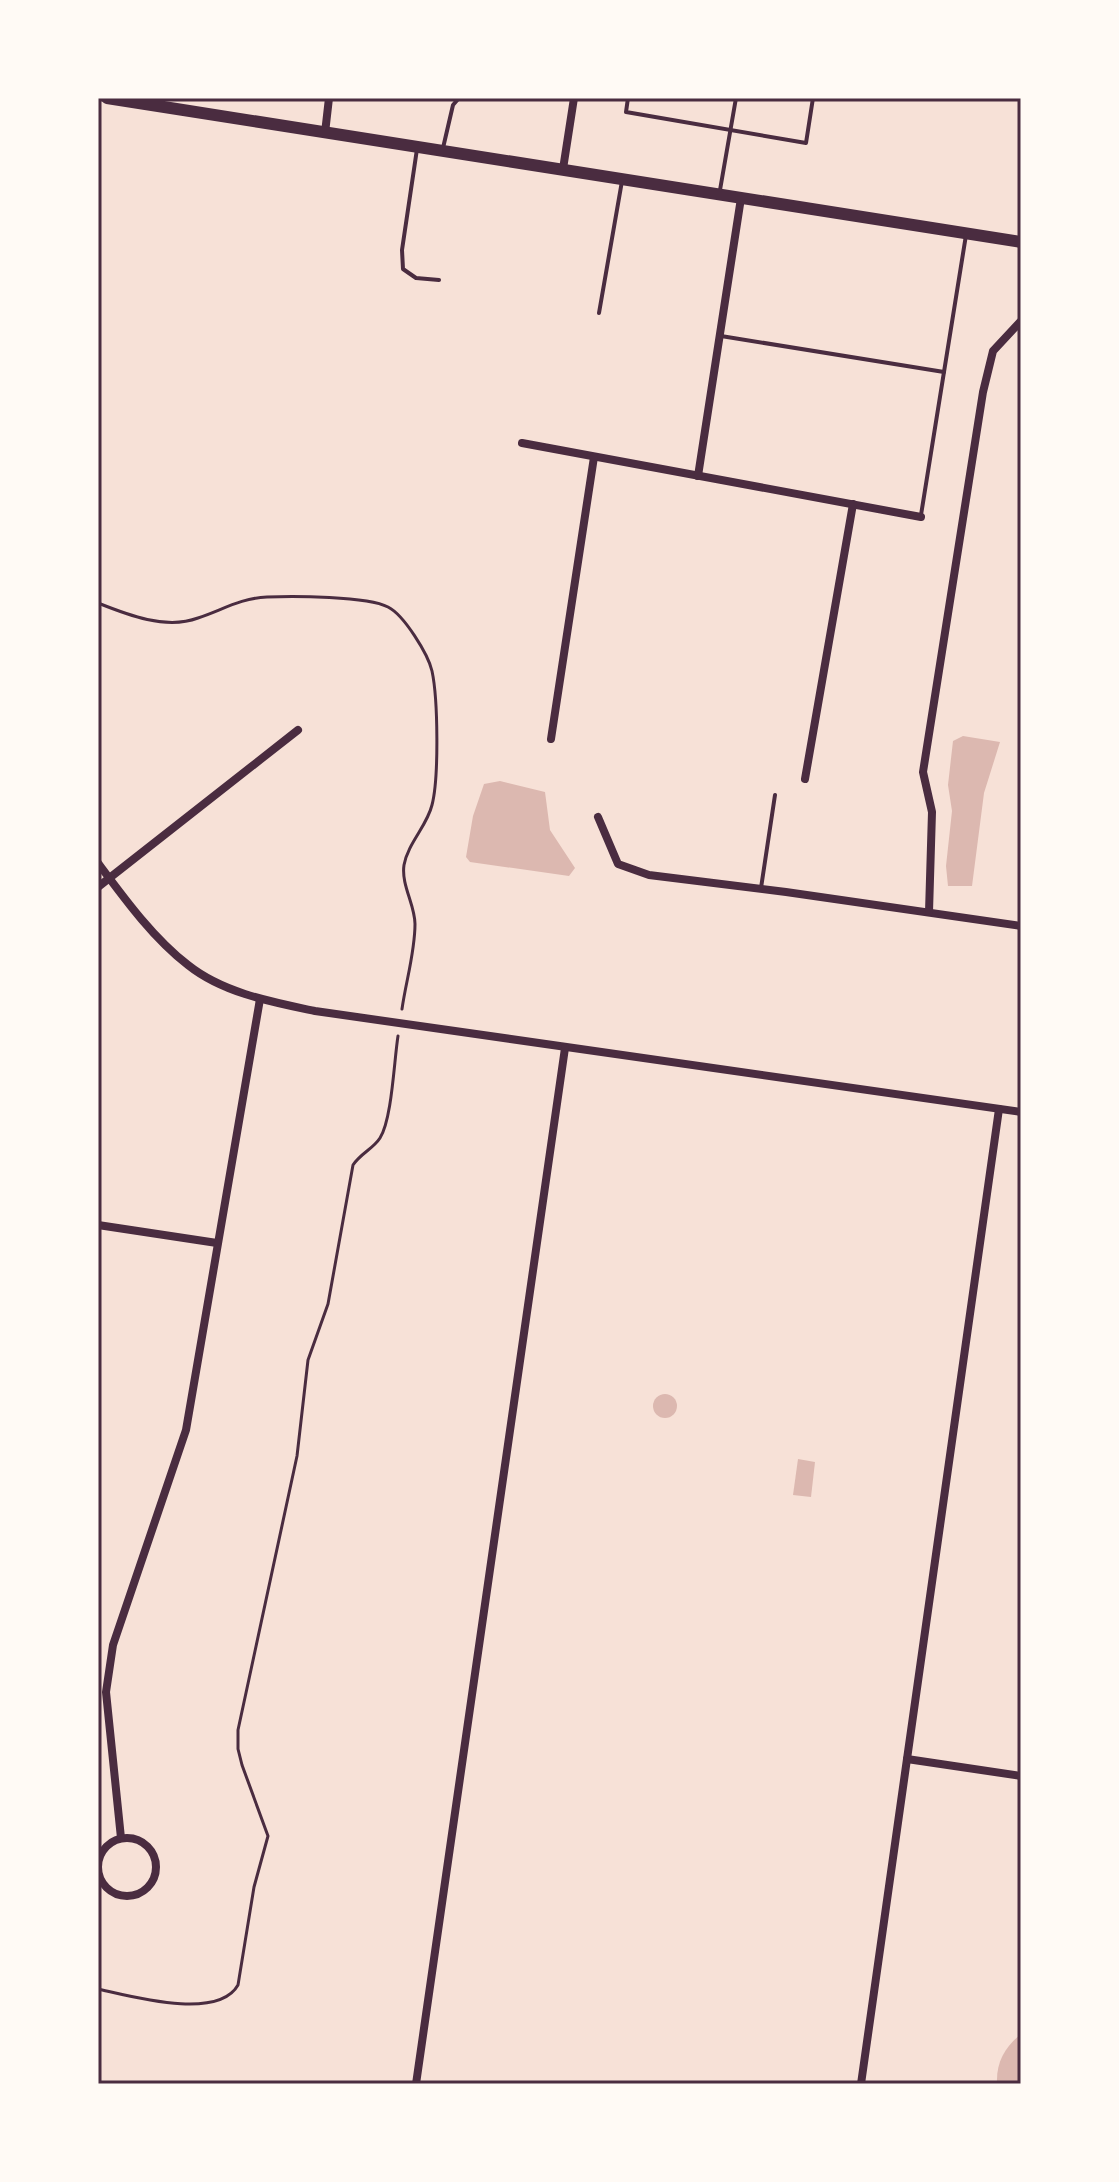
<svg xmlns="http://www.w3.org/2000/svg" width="1119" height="2182" font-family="Quicksand,sans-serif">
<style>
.water{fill:#dcb8b0}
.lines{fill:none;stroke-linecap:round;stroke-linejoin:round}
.path{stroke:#4a2c40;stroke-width:3}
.service{stroke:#4a2c40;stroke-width:4}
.minor{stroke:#4a2c40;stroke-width:8}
.primary{stroke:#4a2c40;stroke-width:12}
.neatline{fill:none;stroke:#4a2c40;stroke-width:3}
</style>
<rect width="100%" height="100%" fill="#f7e1d7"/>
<g class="water">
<path d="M963 736 1000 742 984 793 972 886H948L946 866 952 811 948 785 953 741Z"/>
<path d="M500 781 545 792 550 830 575 868 569 876 470 862 466 857 473 816 484 784Z"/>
<circle cx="665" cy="1406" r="12"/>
<path d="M798 1459 815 1462 811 1497 793 1495Z"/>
<path d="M1021 2034V2084H997C996 2062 1005 2047 1021 2034Z"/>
</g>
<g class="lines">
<g class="path">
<path d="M98 603C128 615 166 630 198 618 222 610 241 598 267 597 293 596 367 596 388 607 404 615 428 654 432 671 438 699 439 778 432 805 427 826 408 843 404 865 401 885 415 905 415 924 415 952 406 981 402 1009"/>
<path d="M98 1989C130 1996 218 2021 238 1985L254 1887 268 1836 242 1765 238 1749V1730L297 1456 308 1360 328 1304 353 1165C361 1153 373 1149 380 1138 392 1119 394 1061 398 1036"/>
</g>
<g class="service">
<path d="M628 98 626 112 806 143 813 98"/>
<path d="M443 148 453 105 459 98"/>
<path d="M417 149 402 250 403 269 416 278 439 280"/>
<path d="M720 190 736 98"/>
<path d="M599 313 622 181"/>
<path d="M721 336 944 372"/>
<path d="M921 515 966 235"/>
<path d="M761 888 775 795"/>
</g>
<g class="minor">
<path d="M325 133 329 98"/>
<path d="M563 169 574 98"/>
<path d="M522 443 921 517"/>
<path d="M698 476 741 198"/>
<path d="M551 739 594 457"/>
<path d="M805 779 853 504"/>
<path d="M598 817 618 864 649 875 786 892 1021 926"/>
<path d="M98 863C124 898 153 938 188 965 223 993 272 1002 315 1011L1021 1112"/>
<path d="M98 887 298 730"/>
<path d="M929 912 932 812 923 772 983 392 993 351 1021 321"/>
<path d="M98 1225 217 1243"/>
<path d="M907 1759 1021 1776"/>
<circle cx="127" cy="1867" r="29"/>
<path d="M121 1838 106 1692 113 1645 186 1430 260 999"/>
<path d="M416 2084 565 1048"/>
<path d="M861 2084 999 1109"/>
</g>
<path class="primary" d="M107 98 1021 242"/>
</g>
<rect width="1119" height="2182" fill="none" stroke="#fffaf5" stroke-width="200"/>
<rect x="100" y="100" width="919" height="1982" class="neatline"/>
</svg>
